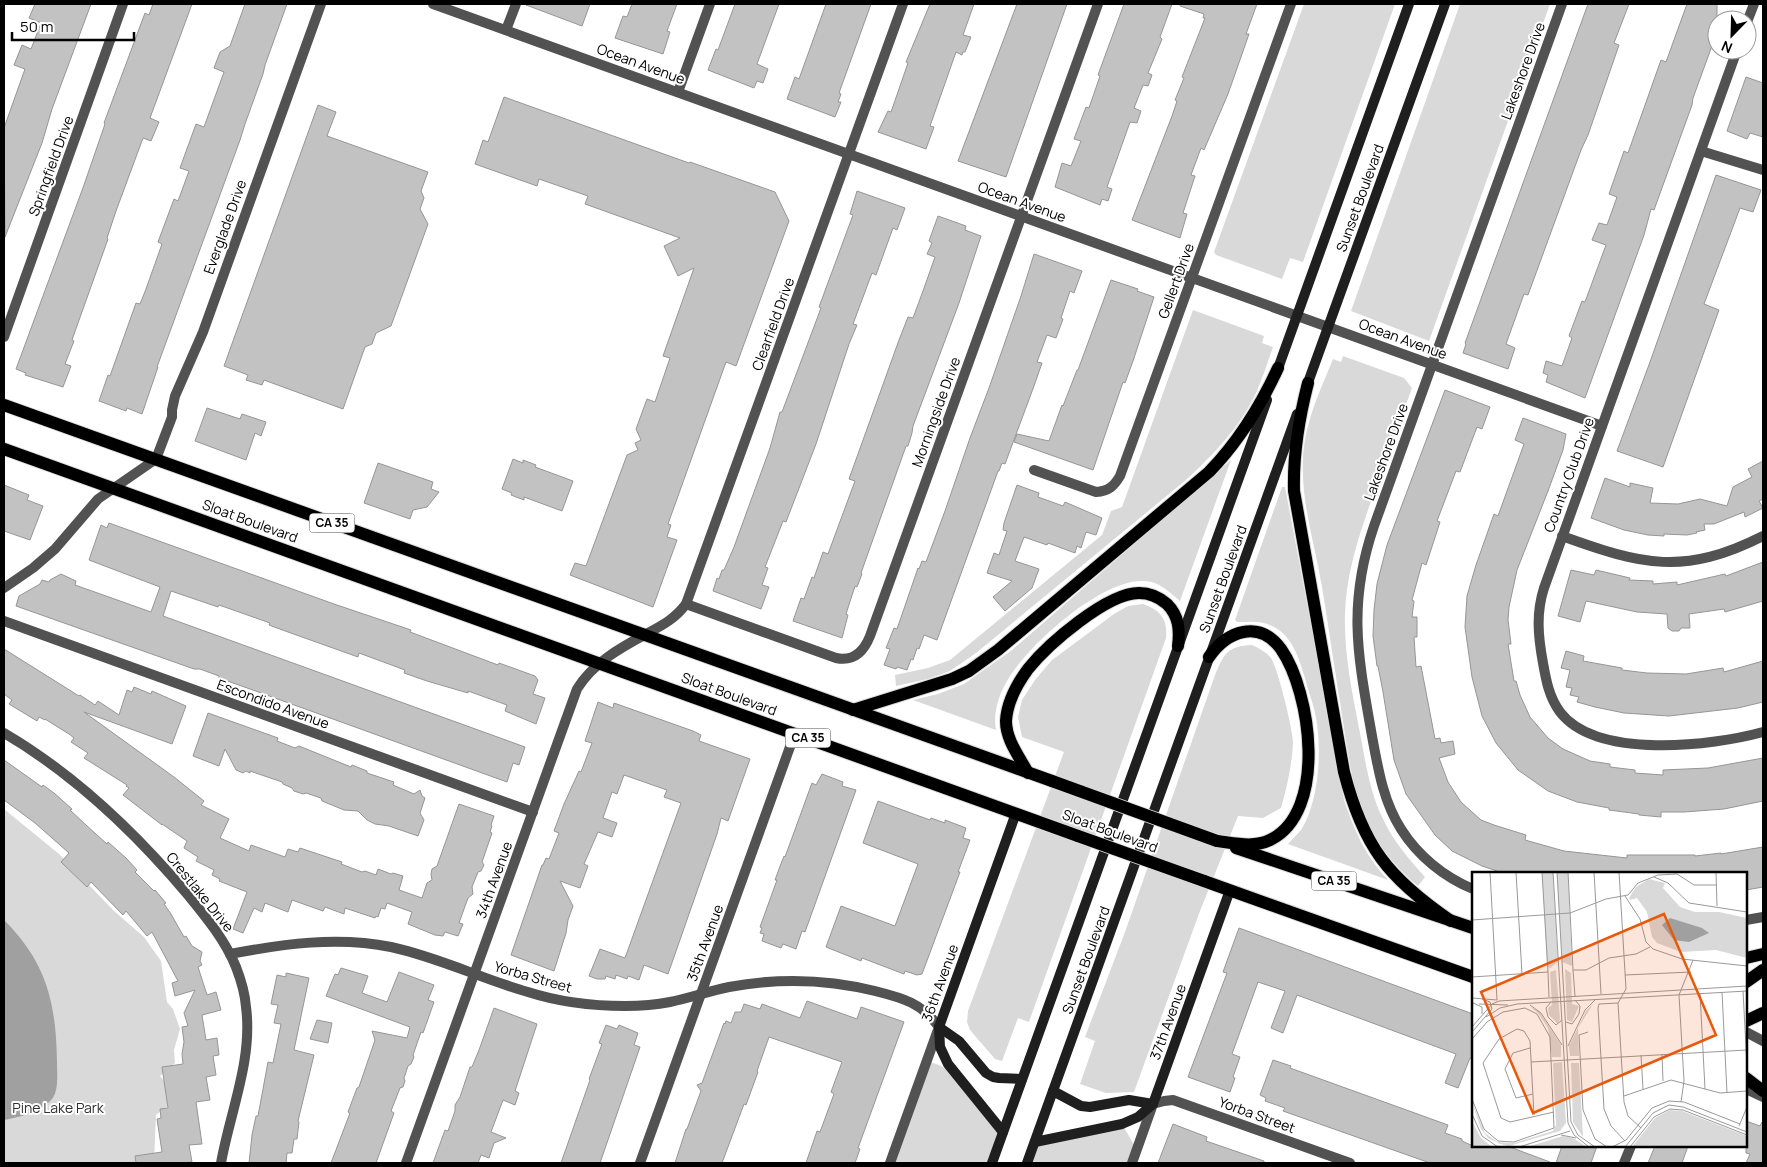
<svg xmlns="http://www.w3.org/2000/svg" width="1767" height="1167" font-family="Manrope,sans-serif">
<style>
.green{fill:#d9d9d9}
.water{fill:#a0a0a0}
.building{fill:#c2c2c2;stroke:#969696}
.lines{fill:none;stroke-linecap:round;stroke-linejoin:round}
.primary-casing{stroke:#dbdbdb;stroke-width:14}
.minor{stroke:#525252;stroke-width:10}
.tertiary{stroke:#525252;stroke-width:10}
.secondary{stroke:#1f1f1f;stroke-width:10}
.primary{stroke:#000;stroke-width:12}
.primary-bridge-casing{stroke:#dbdbdb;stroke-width:14;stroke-linecap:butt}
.primary-bridge{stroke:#000;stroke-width:12}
.labels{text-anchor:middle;stroke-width:4;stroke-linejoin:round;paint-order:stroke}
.shield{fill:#fff;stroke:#4c4c4c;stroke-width:1}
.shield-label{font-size:12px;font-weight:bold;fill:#000}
.street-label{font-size:14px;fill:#000;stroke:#fff}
.park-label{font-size:14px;fill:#303030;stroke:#fff}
.inset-road{fill:none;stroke:#999;stroke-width:1}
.view{fill:#e8590c;fill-opacity:0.15;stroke:#e8590c;stroke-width:2.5}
.inset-edge{fill:none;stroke:#000;stroke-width:2.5}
</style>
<rect width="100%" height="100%" fill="#fff"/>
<g class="green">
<path d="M1304 4H1395L1303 262 1290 258 1282 279 1216 255 1214 252Z"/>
<path d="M1460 4H1550L1429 341 1351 311Z"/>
<path d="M1193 310 1264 336 1262 343 1273 347C1268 361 1263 377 1257 391 1241 426 1214 454 1186 480L976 653 950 671 928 679 896 686 895 675 928 668 950 660 1102 535 1111 511 1122 507Z"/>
<path d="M1343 356 1404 378 1412 388C1400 421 1388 454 1376 487 1361 530 1346 570 1345 615 1344 654 1352 691 1359 728 1365 758 1369 791 1383 819 1393 841 1409 859 1425 877L1418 886C1394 866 1373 840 1362 811 1351 780 1347 747 1342 715 1335 672 1329 630 1322 587 1315 545 1301 503 1303 460 1304 424 1320 391 1333 359L1341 362Z"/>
<path d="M1231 460 1180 601C1169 592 1159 581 1144 581 1102 578 1025 647 1006 683 998 697 993 714 996 730L913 700 938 694 964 684 1012 650Z"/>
<path d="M1282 487H1285L1344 800C1355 832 1365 855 1388 880L1288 844C1292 839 1297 835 1301 830 1319 802 1322 750 1316 718 1314 705 1308 691 1305 678 1299 659 1293 637 1274 627 1262 620 1250 622 1237 622L1235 620Z"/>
<path d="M1143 604C1161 610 1168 620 1166 638L1029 1022 1018 1018 1002 1061 995 1059 970 1030 967 1022 968 1011 1064 752 1022 737 1018 717 1022 700 1035 680 1052 660 1114 614 1128 606Z"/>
<path d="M1252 645C1259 648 1266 652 1271 658 1278 669 1293 730 1293 743 1292 765 1287 787 1281 808L1263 818 1238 816 1200 911 1134 1092 1106 1093 1080 1084 1095 1041 1085 1037 1125 932 1215 675C1224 654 1227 646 1252 645Z"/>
<path d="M4 809 59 854 114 911 144 937 161 961 167 1002 173 1009 180 1029 174 1050 175 1063 160 1076 171 1089 170 1104 156 1115 154 1163H4Z"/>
<path d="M927 1061 939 1065 958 1076 1003 1132 992 1163H890Z"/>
<path d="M1122 1124 1137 1150 1132 1163H1027L1035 1142Z"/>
</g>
<path class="water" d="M4 920C47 963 56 1003 57 1062 57 1073 59 1090 52 1099 41 1112 20 1117 4 1120Z"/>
<g class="building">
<path d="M35 4H91L52 109 42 143 5 237 4 128 25 69 14 65 22 45 31 49 41 23 29 18Z"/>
<path d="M153 4H192L150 118 159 122 151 141 143 138 116 211 107 238 108 239 73 337 72 340 74 341 65 364 71 366 63 387 25 375 26 373 16 369 84 185 105 124 104 123 145 13 149 15Z"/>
<path d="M245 4H287L265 65 263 74 245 124 240 140 157 367H158L142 414 127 408 126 411 99 401 108 375 110 376 136 303 140 304 146 289 162 244 158 242 174 199 178 201 189 171 180 168 196 124 204 127 224 72 214 68 220 52 230 46Z"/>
<path d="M526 4H590L582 26 526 5Z"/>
<path d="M632 4H677L667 31 670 32 663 54 615 38 623 16 627 17Z"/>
<path d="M735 4H779L757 64 768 69 763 83 757 81 754 88 708 70 716 49 718 50Z"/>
<path d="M826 4H871L839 93 841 94 838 102H841L835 117 787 99 795 77 799 79Z"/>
<path d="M930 4H974L963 35 971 37 965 52H963L962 55 956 52 930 126 934 127 926 149 878 132 888 111 891 112 908 63 906 62Z"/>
<path d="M1017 4H1067L1006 177 958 161Z"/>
<path d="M1124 4H1172L1160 37 1162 39 1148 73 1152 75 1148 86 1143 85 1134 108 1141 111 1137 123 1130 122 1107 187 1112 189 1108 201 1102 199 1100 205 1055 187 1062 163 1071 166 1081 141 1074 139 1086 107 1089 108 1100 76 1098 75Z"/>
<path d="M1180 4H1257L1246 34H1249L1228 94 1204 150 1201 148 1191 175 1195 176 1183 213 1187 214 1180 238 1132 220 1172 116 1177 101 1175 100 1184 78 1182 77 1205 18H1203L1204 14 1180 6Z"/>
<path d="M1588 4H1629L1614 43 1619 45 1588 135 1581 150 1528 295 1524 294 1506 344 1515 348 1508 369 1463 353 1466 344 1465 343Z"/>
<path d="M1687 4H1717V32L1693 98 1692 105 1654 210 1651 209 1644 235 1585 398 1546 382 1548 375 1543 373 1546 361 1562 366 1572 338 1569 336 1582 301 1585 302 1606 245 1592 240 1599 223 1607 225 1617 197 1609 194 1624 151 1628 153 1661 60 1666 62Z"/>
<path d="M1746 77 1763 83V137L1750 133 1747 139 1727 131Z"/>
<path d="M504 97 689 163 690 162 775 192 789 221 736 366 726 362 668 524 671 525 667 537 677 540 653 607 570 575 575 563 586 566 627 455 638 450 635 443 641 440 636 429 647 399 655 402 670 358 663 356 694 268 678 276 664 246 680 238 585 204 588 196 539 179 537 186 475 164 483 140 488 142Z"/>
<path d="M318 105 336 112 327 136 428 172 421 191 424 198 420 209 428 224 391 326 376 333 372 344 365 347 343 409 264 380 262 385 246 380 248 375 224 366Z"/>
<path d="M1716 175 1761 190 1753 212 1740 208 1704 304 1719 310 1663 467 1617 451 1650 362Z"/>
<path d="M857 191 905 208 897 230 893 228 876 275 872 273 853 324 857 325 849 344 816 444 786 522 783 521 765 567 768 568 762 585 769 587 761 609 713 591 717 578 719 579 722 570H724L734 547 770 448 780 412H782L821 308 819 307 853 215 850 214Z"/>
<path d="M938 216 966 226 965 230 981 236 959 303 913 426 912 433 908 446H906L861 573 862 574 857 587 855 586 846 614 848 615 842 638 793 621 801 598 804 599 812 577 814 578 823 552 828 554 855 481 849 479 899 340 908 317 913 318 923 291 935 257 927 254 932 243 929 241Z"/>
<path d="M1034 254 1082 271 1074 293 1070 291 1061 318 1063 319 1056 338 1047 335 1037 362 1042 363 1034 386 1005 464 1002 463 999 471H998L937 640 924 635 919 649 917 648 913 660 911 659 907 670 897 667 896 669 884 665 890 649 886 648 894 628 897 629 918 568 919 569 922 561 926 562 945 511 970 438 989 388 1021 296Z"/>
<path d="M1111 280 1138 289 1137 291 1154 297 1133 361 1125 383 1123 382 1093 470 1014 442 1017 434 1049 441 1062 405 1063 406 1077 370H1078Z"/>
<path d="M1445 390 1490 407 1482 429 1477 427 1460 472 1456 471 1437 521 1440 522 1426 565 1422 563 1412 600 1414 601 1412 617H1417V637H1414L1416 667 1421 666 1435 739 1440 738 1441 743 1453 741 1455 754 1439 758 1448 782 1461 802 1481 820 1494 825 1526 835 1525 840 1564 851 1627 858V855H1695V856L1721 853V854L1763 847V887L1746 890V873H1503L1482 866 1452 851 1435 835 1406 794 1394 760 1383 692 1378 666H1377L1373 636 1374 610 1377 584 1387 545Z"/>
<path d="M207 408 240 419 242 414 266 422 261 436 255 433 246 460 195 441Z"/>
<path d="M1523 418 1566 434 1563 450 1548 491 1517 570 1509 607 1508 620 1511 644H1508L1514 681H1516L1520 695 1530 717 1548 738 1563 749 1590 761 1610 764V767L1635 770V773L1663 775V770L1708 768 1763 758V801L1724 809 1684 812H1661V817L1639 815V814L1609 810V808L1577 802 1548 791 1518 770 1496 743 1482 716 1472 677 1465 627 1467 596 1476 565 1494 514 1498 516 1524 444 1515 440Z"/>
<path d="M513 459 523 463V460L536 465 535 467 573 481 562 511 524 497V500L511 495 512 493 502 489Z"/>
<path d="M1763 461V499L1759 501 1763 508 1745 517 1744 512 1714 524H1704L1705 530 1696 532 1697 533 1687 535 1664 534V536L1648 535 1624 530 1591 518 1605 478 1630 487V483L1653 488 1650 503 1678 504 1700 499 1727 506 1733 487 1752 477 1748 469Z"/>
<path d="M378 463 433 482 431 489 439 492 427 507 413 510 410 519 364 503Z"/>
<path d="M4 485 29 495 27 500 43 506 30 540 4 531Z"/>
<path d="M1017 485 1039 493 1038 497 1063 506 1065 502 1102 518 1096 535 1086 532 1081 548 1077 546 1075 553 1048 543 1047 545 1024 537 1015 561 1039 569 1032 588 1005 611 993 597 1012 581 987 573 994 553 999 555 1007 531 1003 530 1004 523Z"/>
<path d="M109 523 334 604 411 630 410 632 498 665 499 663 535 676 538 680 533 694 545 698 536 724 505 711 507 705 468 691V693L427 681 404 673 405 670 359 653 358 657 288 632 269 625 270 623 219 605 218 607 171 591 163 616 525 747 519 765 513 763 507 782 250 689 219 678V676L200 669H194L16 606 19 596 40 584 42 580 49 582 50 580 61 574 76 581 75 585 151 612 160 587 89 560 101 525 107 528Z"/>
<path d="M1763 562V601L1725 612 1724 609 1689 614 1690 628H1681L1679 631H1672L1668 628 1667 614 1637 612 1586 601 1580 622 1558 616 1571 570 1594 575 1596 570 1630 578 1629 580 1653 581V584L1677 582V585L1725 574 1726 576Z"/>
<path d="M4 649 79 696 80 695 95 705 98 701 119 715 127 690 132 692 134 687 151 694 152 691 186 706 172 744 84 712 174 777 204 801 201 805 229 819 220 838 249 851 251 845 285 857 288 849 298 852 300 848 342 862 341 864 362 872 365 871 376 875 378 869 391 874 393 873 403 876 399 890 422 898 427 883 432 880 431 874 432 869 437 866 459 804 494 816 491 825 492 826 490 832 492 833 482 862 484 865 481 871 478 872 472 887 473 894 468 898 459 923 463 924 458 936 445 932 443 936 435 935 408 924 412 912 387 903 385 909 381 908 378 917 376 916 375 918 345 908 344 914 325 907 323 911 292 900 288 912 265 903 262 912 254 908 243 933 233 929 247 892 219 881 220 879 212 875 214 870 196 861 198 857 184 848 187 841 162 824V825L123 795 129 788 126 786 127 785 84 758 88 753 71 742 74 738 69 734 45 719V720L39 717 37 721 9 704 12 700 4 694Z"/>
<path d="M1566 651 1584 656 1583 661 1622 668V670L1647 673 1686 674 1723 668 1724 672 1763 661V702L1738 708 1669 716 1624 713 1595 707 1577 702 1579 697 1570 695 1572 688 1566 687 1570 670 1561 668Z"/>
<path d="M598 702 613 708 614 703 693 731 701 735 699 741 750 759 728 821 721 818 717 834 668 974 644 965 639 980 628 976 627 979 616 975 615 979 606 976 605 979H597L589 976 600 949 625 958 681 803 664 797 667 790 624 775 617 794 612 792 603 818 617 823 612 837 598 832 584 864 588 866 580 888 560 881 573 906 568 920 566 933 554 971 511 955 542 865H543L546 858 549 859 559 833 554 831 564 804 579 771 581 772 592 743 585 741Z"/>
<path d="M208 713 278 738 277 741 295 748 299 746 351 767 352 765 367 771V773L394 782 393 785 414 794 420 790 422 796 425 798 420 813 424 820 418 836 389 826 375 824 367 820 358 811 344 810 322 801 321 798 306 793 303 794 294 791 292 788 283 784 282 782 250 771V773L246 771 243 773 236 770 225 749 219 766 193 756Z"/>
<path d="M4 760 42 787 43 785 54 793 72 809 70 810 86 825 107 844 108 842 126 858 137 870 135 872 154 891 155 890 166 903 164 904 171 914 184 937 186 936 192 946 202 952 200 961 202 965 198 967 207 995 216 992 221 1010 202 1015 206 1040 217 1038 219 1055 213 1056 216 1075 206 1077 210 1100 196 1102 202 1144 189 1145 192 1162 184 1163H136L135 1156 162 1152 157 1119 161 1118 160 1109 168 1108 162 1067 183 1064 182 1054 184 1042 182 1027 188 1026 184 1013 195 990 175 996 172 983 178 981 152 932 147 936 126 911 123 915 91 882 87 887 61 862 69 853 35 823 4 800Z"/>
<path d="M822 774 843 782 842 786 856 790 805 932 802 931 796 949 783 944 781 948 762 941 764 934 760 933 762 928 760 927 777 880H775L779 869 784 856 785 857 812 783 816 785Z"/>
<path d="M878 801 930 820 931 818 945 823V820L966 828 963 838 970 840 958 872H960L922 974 917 975 905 971 904 974 862 958 861 961 826 947 841 906 895 926 918 864 863 843Z"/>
<path d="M1239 928 1473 1014V1059L1470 1058 1458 1088 1445 1083 1456 1054 1297 995 1283 1033 1271 1028 1285 991 1258 982 1232 1054 1240 1057 1233 1077 1235 1078 1230 1092 1188 1077 1227 973 1223 972Z"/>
<path d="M341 968 368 976 362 993 387 1002 399 972 434 985 428 1000 434 1002 428 1019 423 1033 421 1032 413 1055 414 1057 411 1064 408 1066 404 1078 405 1081 403 1087 400 1088 391 1111 394 1113 376 1163H331L350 1113 348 1112 357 1088 359 1087 375 1040 372 1031 407 1038 410 1027 326 996 335 974 338 975Z"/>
<path d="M286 973 309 978 294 1050 314 1055 298 1121 299 1122 297 1139H294L292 1153H287L286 1163H249L252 1135 256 1116H258L268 1062 273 1063 281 1024 274 1023 278 1005 271 1004 277 975 286 977Z"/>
<path d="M807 1001 857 1019 861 1007 904 1022 858 1148 860 1149 855 1163H806L817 1131 820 1132 834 1094 831 1092 842 1062 769 1037 757 1071 758 1072 746 1105 744 1104 722 1163H675L686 1129H687L701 1091 697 1085 702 1083 724 1023 725 1024 726 1021 731 1023 735 1012H741L744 1004 760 1009 762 1004 800 1018Z"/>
<path d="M494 1008 537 1024 515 1091 519 1093 515 1105 503 1100 491 1132 506 1138 494 1143 489 1158 481 1155 478 1163H433L445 1130 448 1131 455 1111V1105L460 1097 470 1067H472L479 1050Z"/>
<path d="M317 1020 332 1023 328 1043 310 1039Z"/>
<path d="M606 1025 617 1029 619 1025 638 1033 634 1045 640 1047 600 1163H561L590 1080 589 1079 602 1044 599 1043Z"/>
<path d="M1273 1060 1291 1066 1290 1068 1448 1125 1445 1133 1462 1139V1141L1473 1146H1507L1550 1162V1163H1430L1283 1111 1285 1108 1265 1101 1266 1098 1260 1095Z"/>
<path d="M1746 1121 1760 1126 1762 1122H1763V1163H1746L1750 1154 1746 1153Z"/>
<path d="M1173 1124 1207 1137 1206 1141 1264 1161V1163H1158Z"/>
<path d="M1562 1146H1597L1591 1163H1556Z"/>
<path d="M1655 1146H1688L1682 1163H1648Z"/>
</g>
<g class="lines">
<g class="primary-casing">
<g id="primary">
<path d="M1308 383C1299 418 1293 454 1294 491L1344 772C1363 846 1388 878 1451 921"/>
<path d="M4 405 1052 781"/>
<path d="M4 449 1078 836"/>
<path d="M1209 657C1227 631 1259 619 1281 649 1311 692 1328 812 1270 840 1254 848 1234 843 1217 841"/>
<path d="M853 710 952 679 969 671 998 650 1209 472C1239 441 1260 407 1278 368"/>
<path d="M1028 773C1019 756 1006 740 1006 721 1007 702 1017 684 1028 669 1048 644 1107 593 1139 593 1149 593 1159 597 1167 604 1179 616 1180 630 1178 646"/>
<path d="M1236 848 1473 928"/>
<path d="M1204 881 1473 977"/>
<path d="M1746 958 1763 954"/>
<path d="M1746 982 1763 970"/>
<path d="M1746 1021 1763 1013"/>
<path d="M1746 1078 1763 1091"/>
</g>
</g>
<g class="minor">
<path d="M1747 22 1754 4"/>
<path d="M506 30 516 4"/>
<path d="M1737 50 1544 588C1536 613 1538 636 1543 663 1546 680 1549 697 1560 712 1597 760 1712 746 1763 732"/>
<path d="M678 92 710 4"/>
<path d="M1701 151 1763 170"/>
<path d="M1328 327 1602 426"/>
<path d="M4 337 123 4"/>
<path d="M1034 470 1096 492C1109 491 1114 486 1120 476L1291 4"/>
<path d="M1562 536C1642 565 1684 576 1763 536"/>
<path d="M4 588 33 568 55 549 98 499 156 459 172 417V410L175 396 203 332 321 4"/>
<path d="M686 604 836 658C854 662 864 651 870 636L1098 4"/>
<path d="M4 621 533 812"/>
<path d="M4 733C74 774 135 832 188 895 206 917 225 940 236 967 241 980 245 993 246 1007 253 1060 230 1112 221 1163"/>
<path d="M1473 889C1444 877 1418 856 1401 829 1383 801 1378 768 1372 736 1358 656 1347 605 1374 526L1562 4"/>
<path d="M1746 920 1763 917"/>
<path d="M230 954C283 944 337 936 391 947 438 957 482 979 528 992 559 1002 592 1006 625 1006 640 1006 655 1005 670 1002 690 998 709 991 729 987 777 978 827 979 875 991 903 998 922 1003 939 1027L890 1163"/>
<path d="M406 1163 577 689C593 663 620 648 646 634 661 626 675 619 686 604L903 4"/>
<path d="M640 1163 795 733"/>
<path d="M1132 1163 1153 1104 1164 1101 1173 1100 1350 1163"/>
<path d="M1624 1163 1631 1146"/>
</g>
<g class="tertiary">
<path d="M433 4 1328 327"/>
<path d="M1746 1032 1763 1041"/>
<path d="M1746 1089 1763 1097"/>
</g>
<g class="secondary">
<path d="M1276 374 1409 4"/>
<path d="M1306 388 1445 4"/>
<path d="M939 1027 959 1041 986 1073 993 1077 999 1078 1022 1079"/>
<path d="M1053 1091 1081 1106 1090 1107 1129 1100 1153 1104"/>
<path d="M1003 1132 948 1064 940 1047 939 1027 1016 813"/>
<path d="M1035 1142 1122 1124 1138 1117 1153 1104 1230 890"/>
<path d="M992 1163 1267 400"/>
<path d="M1027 1163 1297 414"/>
</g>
<use href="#primary" class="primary"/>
<g class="primary-bridge-casing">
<g id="primary-bridge">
<path d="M1052 781 1217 841"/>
<path d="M1078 836 1204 881"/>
</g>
</g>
<use href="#primary-bridge" class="primary-bridge"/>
</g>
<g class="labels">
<g class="shield">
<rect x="309.5" y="513.5" width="45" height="19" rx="4"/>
<rect x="785.5" y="728.5" width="45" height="19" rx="4"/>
<rect x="1311.5" y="871.5" width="45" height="19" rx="4"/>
</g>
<g class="shield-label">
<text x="332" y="527">CA 35</text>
<text x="808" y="742">CA 35</text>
<text x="1334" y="885">CA 35</text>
</g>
<g class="street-label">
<text transform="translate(641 64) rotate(20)" y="5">Ocean Avenue</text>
<text transform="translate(1523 71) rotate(-70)" y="5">Lakeshore Drive</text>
<text transform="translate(51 166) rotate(-70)" y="5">Springfield Drive</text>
<text transform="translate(1360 198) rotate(-70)" y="5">Sunset Boulevard</text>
<text transform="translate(1022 202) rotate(20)" y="5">Ocean Avenue</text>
<text transform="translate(225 227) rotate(-70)" y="5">Everglade Drive</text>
<text transform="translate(1176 281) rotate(-70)" y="5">Gellert Drive</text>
<text transform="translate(773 324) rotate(-70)" y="5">Clearfield Drive</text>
<text transform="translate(1403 339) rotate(20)" y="5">Ocean Avenue</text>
<text transform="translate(936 412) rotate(-70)" y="5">Morningside Drive</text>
<text transform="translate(1386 452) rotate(-70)" y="5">Lakeshore Drive</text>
<text transform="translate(1569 475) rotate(-70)" y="5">Country Club Drive</text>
<text transform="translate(250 521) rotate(20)" y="5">Sloat Boulevard</text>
<text transform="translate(1223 579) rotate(-70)" y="5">Sunset Boulevard</text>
<text transform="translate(729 694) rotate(20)" y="5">Sloat Boulevard</text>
<text transform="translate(273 704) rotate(20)" y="5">Escondido Avenue</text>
<text transform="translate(1110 831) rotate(20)" y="5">Sloat Boulevard</text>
<text transform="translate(494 880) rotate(-70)" y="5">34th Avenue</text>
<text transform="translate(200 892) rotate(51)" y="5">Crestlake Drive</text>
<text transform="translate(705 943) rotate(-70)" y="5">35th Avenue</text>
<text transform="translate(1086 960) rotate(-70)" y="5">Sunset Boulevard</text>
<text transform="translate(533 977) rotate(16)" y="5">Yorba Street</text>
<text transform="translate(940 983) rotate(-70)" y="5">36th Avenue</text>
<text transform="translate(1168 1022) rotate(-70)" y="5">37th Avenue</text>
<text transform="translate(1257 1115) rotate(20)" y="5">Yorba Street</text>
</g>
<g class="park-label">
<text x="58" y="1113">Pine Lake Park</text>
</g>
</g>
<g transform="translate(1472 872)">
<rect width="275" height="275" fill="#fff"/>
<path d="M70 0H81L86 90 78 96 75 94ZM85 0H96L100 94 90 90ZM177 7 193 11 191 16 208 35 223 40H247L275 46V86L244 78 209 80 185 71 180 65 175 40 165 26 158 28 157 26 164 15ZM93 97 99 101 100 132 107 134 100 150 95 148ZM84 98 88 147 86 152 77 143 76 136 80 133 78 100ZM121 132 106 156 107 184H98L97 174 114 139ZM58 135 67 139 89 173V185H80L76 156 66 141ZM90 190 94 251 88 259 37 274 28 272 16 266 9 257 0 230 13 261 25 270 42 271 81 259 84 253 81 191ZM99 191H107L111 265 101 250ZM198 238 210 239 275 264V275H160L183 246ZM0 249 9 266 20 275H0ZM91 264 101 266 115 275H55Z" fill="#d9d9d9"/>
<path d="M198 46 230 56 237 61 217 70 202 68 190 53Z" fill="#a0a0a0"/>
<path class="inset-road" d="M18 0 25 128M44 0 50 102M81 0 96 251 102 263 117 275M85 0 99 250 106 263 123 275M96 0 101 98H114L137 86 164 82 178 75M122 0 129 122M147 0 154 117 146 131 152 230 156 244 169 256M244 0 245 34M182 5 196 11 217 31 275 40M153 24 168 47 174 70 181 77 210 87 275 94M0 48 98 41 134 27 156 23 166 11 186 3 205 2 222 13H244M101 98 103 124M76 100 77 125M153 103 219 100M0 105 76 100 70 0M271 119 275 194M250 120 255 221M228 121 233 217M0 126 25 128M79 130 74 136 76 145 84 153 90 148M1 131 10 135V142M146 131 127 132 126 136 132 237 139 254 153 269M7 132 36 133M58 133 69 141 90 173M14 145 28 136 45 132 275 119M94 150 100 152 107 142 108 134 103 128M0 155 20 132 27 129 275 114M0 160 20 137 18 130 10 127M116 160 107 163 111 238 123 267 135 275M0 167 15 150 31 140 53 136 65 142 78 165 82 256 42 270 26 269 12 257 0 227M96 174 113 138 124 127M58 176 41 181 33 197 44 226 61 222M190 182 191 209M169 183 171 217M59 190 275 178M152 224 199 208 248 221 275 219M209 230 212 209 207 123 221 88M0 242 10 264 26 275M62 243 58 169 52 159 45 157 27 167 11 191 29 246 38 250 82 240M267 254 275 235M89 263 104 266M47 275 98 259M140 275 154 268 180 236 197 229 212 230 268 252M153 275 181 241 197 233 211 235 275 260M158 275 182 245 198 237 211 238 275 263"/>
<path class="view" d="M192 42 244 163 61 241 9 120Z"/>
<rect width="275" height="275" class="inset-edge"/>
</g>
<rect width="1767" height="1167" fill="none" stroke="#000000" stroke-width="10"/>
<g transform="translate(1732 35) rotate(203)"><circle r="24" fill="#ffffff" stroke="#999999"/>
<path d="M0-4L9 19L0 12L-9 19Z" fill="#000000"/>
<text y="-8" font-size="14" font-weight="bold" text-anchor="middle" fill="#000000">N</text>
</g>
<path d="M12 32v8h122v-8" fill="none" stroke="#000000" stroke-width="2.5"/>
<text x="20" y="32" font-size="15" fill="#000000" stroke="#ffffff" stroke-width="4" paint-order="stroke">50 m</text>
</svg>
